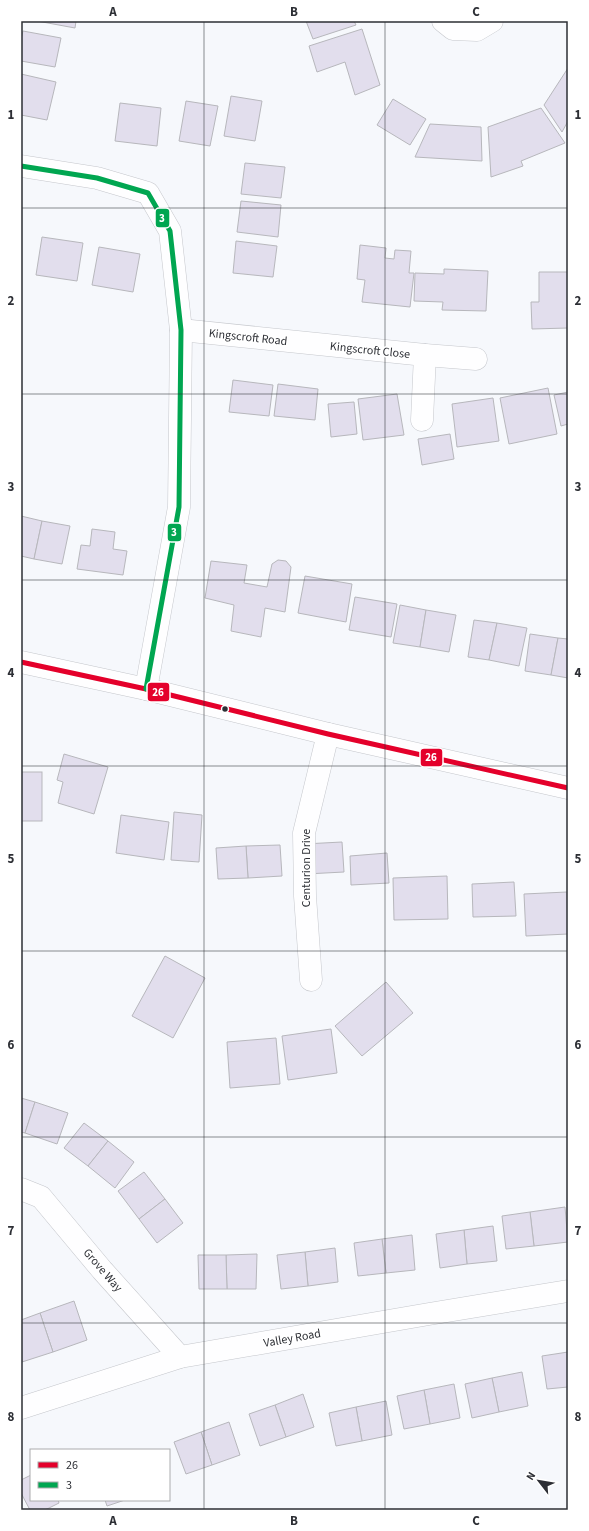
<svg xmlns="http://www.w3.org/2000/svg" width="589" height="1531" font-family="'Source Sans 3',sans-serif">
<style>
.building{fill:#e2deed;stroke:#b7b7bc}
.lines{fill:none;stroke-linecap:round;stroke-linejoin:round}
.minor-casing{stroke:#c5c7cc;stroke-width:23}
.highway-casing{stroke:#c5c7cc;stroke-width:23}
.minor{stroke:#fefeff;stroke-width:22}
.highway{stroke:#fefeff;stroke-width:22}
.bus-1-casing{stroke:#fff;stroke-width:8}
.bus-2-casing{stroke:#fff;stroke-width:8}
.bus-1{stroke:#e4002b;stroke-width:5}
.bus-2{stroke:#00a651;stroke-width:5}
.grid{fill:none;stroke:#2d2f35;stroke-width:1;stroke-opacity:0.55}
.bus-dot{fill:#2d2f35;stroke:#fff;stroke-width:1.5}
.labels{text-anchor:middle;stroke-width:3.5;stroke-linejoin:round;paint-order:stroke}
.street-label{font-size:12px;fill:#2d2f35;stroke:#fff}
.line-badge{stroke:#fff;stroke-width:1.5}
.badge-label{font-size:11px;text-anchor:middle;font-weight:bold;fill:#fff}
.neatline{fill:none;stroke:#2d2f35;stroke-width:1.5}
.grid-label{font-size:13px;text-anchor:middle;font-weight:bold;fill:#2d2f35}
</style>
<rect width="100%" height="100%" fill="#f6f8fc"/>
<g class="building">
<path d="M37 21H76L75 28Z"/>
<path d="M306 21H354L356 25 313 39Z"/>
<path d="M362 29 380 85 355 95 345 62 317 72 309 46Z"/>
<path d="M23 31 61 38 55 67 21 61V39Z"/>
<path d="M568 68V121L562 132 544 105Z"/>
<path d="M21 74 56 82 47 120 21 115Z"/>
<path d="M231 96 262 101 255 141 224 136Z"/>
<path d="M393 99 426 119 410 145 377 125Z"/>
<path d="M186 101 218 106 210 146 179 141Z"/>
<path d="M120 103 161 108 157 146 115 141Z"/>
<path d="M541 108 565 143 521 161 523 166 491 177 488 127Z"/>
<path d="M430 124 481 127 482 161 415 157Z"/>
<path d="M245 163 285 167 281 198 241 194Z"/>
<path d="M241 201 281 205 278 237 237 232Z"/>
<path d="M42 237 83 243 77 281 36 275Z"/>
<path d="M236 241 277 246 273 277 233 273Z"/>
<path d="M360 245 386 248 385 258 394 259 395 250 411 251 409 273H414L410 307 362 302 365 280 357 279Z"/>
<path d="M99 247 140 254 133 292 92 285Z"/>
<path d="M444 269 488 271 486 311 442 310 443 302 414 301 415 273 444 274Z"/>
<path d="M539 272H568V328L532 329 531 302H539Z"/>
<path d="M233 380 273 385 269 416 229 412Z"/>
<path d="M278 384 318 389 315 420 274 416Z"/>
<path d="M548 388 557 434 509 444 500 398Z"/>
<path d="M568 392V424L561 426 554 395Z"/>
<path d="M397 394 404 435 363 440 358 399Z"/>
<path d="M493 398 499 441 457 447 452 404Z"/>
<path d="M354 402 357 434 331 437 328 404Z"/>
<path d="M450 434 454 459 422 465 418 439Z"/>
<path d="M21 516 42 521 34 559 21 556Z"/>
<path d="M42 521 70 526 62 564 34 559Z"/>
<path d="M92 529 115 532 113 549 127 551 123 575 77 569 81 545 90 546Z"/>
<path d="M278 560 286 561 291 567 285 612 265 608 261 637 231 631 234 605 205 598 211 561 247 565 244 583 267 587 272 564Z"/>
<path d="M305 576 352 584 346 622 298 613Z"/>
<path d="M355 597 397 604 391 637 349 630Z"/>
<path d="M400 605 426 610 420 647 393 643Z"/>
<path d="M426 610 456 615 449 652 420 647Z"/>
<path d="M474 620 497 623 489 660 468 657Z"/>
<path d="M497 623 527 628 519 666 489 660Z"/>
<path d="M530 634 558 638 551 675 525 671Z"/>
<path d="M558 638 568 639V678L551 675Z"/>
<path d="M64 754 108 767 94 814 58 803 63 782 57 780Z"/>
<rect x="21" y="772" width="21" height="49"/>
<path d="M174 812 202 815 199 862 171 860Z"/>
<path d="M121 815 169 822 164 860 116 853Z"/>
<path d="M342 842 344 872 306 874 304 844Z"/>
<path d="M280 845 282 876 248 878 246 846Z"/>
<path d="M246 846 248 878 218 879 216 848Z"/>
<path d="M387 853 389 883 351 885 350 856Z"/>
<path d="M447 876 448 919 394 920 393 878Z"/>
<path d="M514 882 516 916 473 917 472 884Z"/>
<path d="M567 892 568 934 526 936 524 894Z"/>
<path d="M165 956 205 978 173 1038 132 1016Z"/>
<path d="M386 982 413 1013 362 1056 335 1026Z"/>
<path d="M331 1029 337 1073 288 1080 282 1036Z"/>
<path d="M276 1038 280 1084 230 1088 227 1042Z"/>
<path d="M21 1098 35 1102 25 1133 21 1132Z"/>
<path d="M35 1102 68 1113 57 1144 25 1133Z"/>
<path d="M84 1123 108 1141 88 1166 64 1148Z"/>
<path d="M108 1141 134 1162 115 1188 88 1166Z"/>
<path d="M144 1172 165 1199 139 1219 118 1191Z"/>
<path d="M165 1199 183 1223 157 1243 139 1219Z"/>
<path d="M565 1207 568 1242 534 1246 530 1212Z"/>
<path d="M530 1212 534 1246 506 1249 502 1216Z"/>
<path d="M493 1226 497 1261 467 1264 464 1230Z"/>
<path d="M464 1230 467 1264 440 1268 436 1234Z"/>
<path d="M412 1235 415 1270 386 1273 382 1239Z"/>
<path d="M382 1239 386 1273 358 1276 354 1243Z"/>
<path d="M335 1248 338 1282 308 1286 305 1252Z"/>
<path d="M305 1252 308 1286 281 1289 277 1255Z"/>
<path d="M257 1254 256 1289H227L226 1255Z"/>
<path d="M198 1255H226L227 1289H199Z"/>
<path d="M74 1301 87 1340 53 1352 40 1313Z"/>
<path d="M40 1313 53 1352 22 1362 21 1320Z"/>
<path d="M568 1352V1387L547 1389 542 1356Z"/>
<path d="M522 1372 528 1406 499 1412 492 1378Z"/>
<path d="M492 1378 499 1412 472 1418 465 1384Z"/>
<path d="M454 1384 460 1418 430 1424 424 1390Z"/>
<path d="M424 1390 430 1424 404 1429 397 1396Z"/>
<path d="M303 1394 314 1427 286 1437 275 1405Z"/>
<path d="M386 1401 392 1435 362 1441 356 1407Z"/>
<path d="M275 1405 286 1437 260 1446 249 1414Z"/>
<path d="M356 1407 362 1441 336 1446 329 1413Z"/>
<path d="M229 1422 240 1455 212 1465 201 1432Z"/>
<path d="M201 1432 212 1465 186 1474 174 1442Z"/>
<path d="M31 1475V1500H58L59 1503 45 1510H30L21 1493V1480Z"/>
<path d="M105 1500H125L107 1506Z"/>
</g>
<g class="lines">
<g class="minor-casing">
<g id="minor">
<path d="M443 21 453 29 477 30 492 21"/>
<path d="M21 166 97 178 148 193 170 231 181 330 179 507 146 689"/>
<path d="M181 330 425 355 476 359"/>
<path d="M422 420 425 355"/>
<path d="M311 980 305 896 304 833 328 734"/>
<path d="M21 1189 41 1197 102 1270 180 1357"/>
<path d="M21 1408 180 1357 429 1314 568 1291"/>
</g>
</g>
<g class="highway-casing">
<path id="highway" d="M21 662 146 689 328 734 568 788"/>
</g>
<use href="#minor" class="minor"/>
<use href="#highway" class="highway"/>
<g class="bus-1-casing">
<path id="bus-1" d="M21 662 146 689 328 734 568 788"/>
</g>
<g class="bus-2-casing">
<path id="bus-2" d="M21 166 97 178 148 193 170 231 181 330 179 507 146 689"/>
</g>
<use href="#bus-1" class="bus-1"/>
<use href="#bus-2" class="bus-2"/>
</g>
<path class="grid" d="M204 21V1510M385 21V1510M21 208H568M21 394H568M21 580H568M21 766H568M21 951H568M21 1137H568M21 1323H568"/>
<circle class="bus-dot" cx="225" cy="709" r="3.5"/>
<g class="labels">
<g class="street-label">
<text transform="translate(248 337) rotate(6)" y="4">Kingscroft Road</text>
<text transform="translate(370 350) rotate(6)" y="4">Kingscroft Close</text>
<text transform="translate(306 868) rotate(-90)" y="4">Centurion Drive</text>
<text transform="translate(103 1270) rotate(49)" y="4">Grove Way</text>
<text transform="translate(292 1338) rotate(-10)" y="4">Valley Road</text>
</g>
</g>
<g class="line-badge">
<rect x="155" y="208" width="15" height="20" rx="4" fill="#00a651"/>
<rect x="167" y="523" width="15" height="19" rx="4" fill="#00a651"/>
<rect x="147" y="682" width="23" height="20" rx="4" fill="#e4002b"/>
<rect x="420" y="748" width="23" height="19" rx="4" fill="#e4002b"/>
</g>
<g class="badge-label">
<text x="162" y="222">3</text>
<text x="174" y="536">3</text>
<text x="158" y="696">26</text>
<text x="431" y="761">26</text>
</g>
<rect width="589" height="1531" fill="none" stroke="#ffffff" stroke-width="44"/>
<rect x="30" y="1449" width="140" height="52" fill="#ffffff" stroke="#abacae"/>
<rect x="38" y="1462" width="20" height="6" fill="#e4002b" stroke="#abacae"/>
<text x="66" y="1469" font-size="12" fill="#2d2f35">26</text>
<rect x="38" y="1482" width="20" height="6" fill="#00a651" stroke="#abacae"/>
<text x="66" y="1489" font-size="12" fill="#2d2f35">3</text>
<g transform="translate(539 1481) rotate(301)" stroke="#ffffff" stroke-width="3" paint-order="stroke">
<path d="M0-3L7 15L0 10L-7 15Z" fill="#2d2f35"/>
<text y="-6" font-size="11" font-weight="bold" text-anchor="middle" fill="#2d2f35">N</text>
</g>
<rect x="22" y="22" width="545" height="1487" class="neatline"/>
<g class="grid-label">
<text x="113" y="16">A</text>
<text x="294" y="16">B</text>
<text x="476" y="16">C</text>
<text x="11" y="119">1</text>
<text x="578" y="119">1</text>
<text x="11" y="305">2</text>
<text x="578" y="305">2</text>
<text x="11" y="491">3</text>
<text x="578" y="491">3</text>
<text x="11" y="677">4</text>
<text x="578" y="677">4</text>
<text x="11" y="863">5</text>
<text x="578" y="863">5</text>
<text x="11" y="1049">6</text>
<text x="578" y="1049">6</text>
<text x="11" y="1235">7</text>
<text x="578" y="1235">7</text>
<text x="11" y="1421">8</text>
<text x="578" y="1421">8</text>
<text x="113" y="1525">A</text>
<text x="294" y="1525">B</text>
<text x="476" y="1525">C</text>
</g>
</svg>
